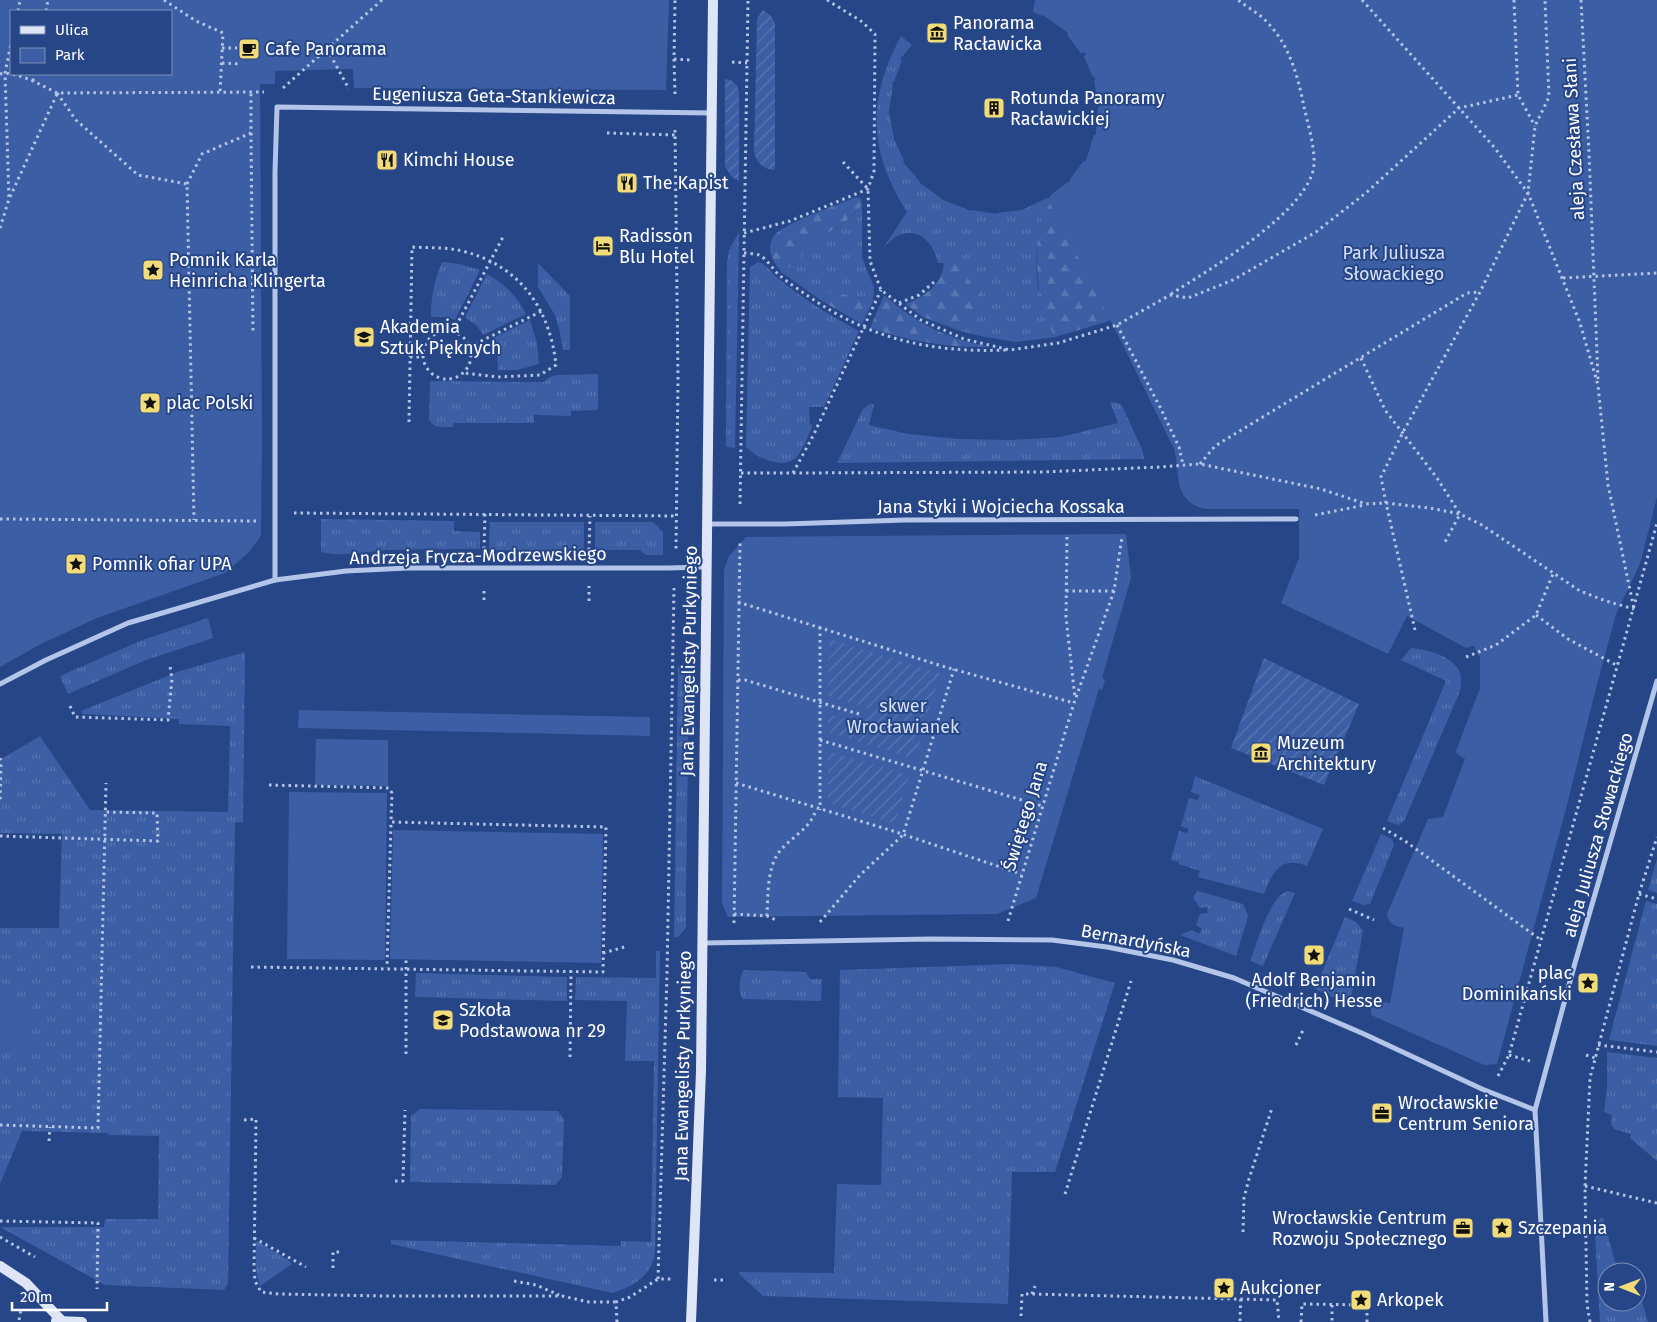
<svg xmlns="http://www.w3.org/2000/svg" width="1657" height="1322" font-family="'Fira Sans',sans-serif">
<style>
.grass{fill:url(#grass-tufts)}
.forest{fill:url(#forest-firs)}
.park{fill:#3c5ea4;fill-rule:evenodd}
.garden{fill:url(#garden-furrows)}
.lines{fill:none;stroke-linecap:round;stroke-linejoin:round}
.path{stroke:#b3c5e8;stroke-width:3;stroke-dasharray:2.5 4;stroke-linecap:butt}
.street{stroke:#b3c5e8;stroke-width:5}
.secondary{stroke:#dde5f7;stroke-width:10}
.labels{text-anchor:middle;stroke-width:4;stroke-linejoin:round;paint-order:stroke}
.poi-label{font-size:18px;fill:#fff;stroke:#274687;text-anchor:start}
.street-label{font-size:18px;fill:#fff;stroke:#274687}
.park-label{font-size:18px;fill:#d7e1f7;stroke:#274687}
</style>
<defs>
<pattern id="grass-tufts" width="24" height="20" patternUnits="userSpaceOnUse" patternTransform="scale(1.25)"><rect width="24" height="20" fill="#3c5ea4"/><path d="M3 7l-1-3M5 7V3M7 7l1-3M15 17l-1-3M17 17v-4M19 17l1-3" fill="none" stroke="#5976b2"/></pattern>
<pattern id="forest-firs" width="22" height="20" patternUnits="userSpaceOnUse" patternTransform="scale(1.25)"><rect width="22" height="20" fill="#3c5ea4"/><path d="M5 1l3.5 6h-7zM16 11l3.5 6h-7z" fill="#5976b2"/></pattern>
<pattern id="garden-furrows" width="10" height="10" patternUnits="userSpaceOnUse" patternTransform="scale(1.25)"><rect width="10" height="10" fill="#3c5ea4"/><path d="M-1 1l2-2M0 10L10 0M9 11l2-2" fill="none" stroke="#5976b2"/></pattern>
</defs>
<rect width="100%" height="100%" fill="#274687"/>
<g class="grass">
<path d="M901 36 912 45 900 59 902 60 894 82H892L893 85 889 111 894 139 904 161 903 162 920 182V183L941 198V199L971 211V210L997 214V213L1022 210 1047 198 1048 199C1033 240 1030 299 1055 337L1015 342 980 336 960 331 965 325 970 322 975 288 970 285 967 276 966 262 955 256 938 263C931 230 902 222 882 250L907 212C868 151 867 99 901 36Z"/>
<path d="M862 205V258L874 287 873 301 834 292 826 294 822 301 781 272 798 262 811 242 842 225Z"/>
<path d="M739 232 735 448 726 447 727 263 729 250Z"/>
<path d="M442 262 460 264 480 270 455 320 446 317H431C431 297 434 281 442 262Z"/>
<path d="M758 262C767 264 772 274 779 279 803 299 831 316 859 331L824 407H809L810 424 813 425C809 434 805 445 799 454 787 472 758 459 746 447L750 267Z"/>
<path d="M538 263 570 296V350H563L560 333 555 315 538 287Z"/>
<path d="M487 274C504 283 518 297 526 314L483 335 477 326 465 317Z"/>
<path d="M530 320 537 343 539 364 517 370H498L497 352 493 338Z"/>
<path d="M598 374V410L571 411V416L534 415V423H455L453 424V427C443 427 435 429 429 420L430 381 544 382 550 377 557 375Z"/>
<path d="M1110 402 1118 403 1122 406 1142 449 1144 459 837 463 863 409 870 404H874L869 425 908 434 958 439 1010 440 1061 437 1118 423Z"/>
<path d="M321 519 454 521V531L480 532V549C449 549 418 549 387 550 365 552 343 557 321 552Z"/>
<path d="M490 522H584V551L489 550Z"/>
<path d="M595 522H653L663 532V555H646L640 550H595Z"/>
<path d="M208 618 213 638 146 660 68 694 60 676 140 641Z"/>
<path d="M1411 648C1439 651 1472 663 1458 696L1405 819 1403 822 1398 825 1387 821 1446 681 1401 660Z"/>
<path d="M245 652 243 822 235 823 228 1284 224 1290 105 1285 0 1227H104L105 1219H158L159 1136 109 1135 108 1133 22 1131 0 1184V928H59L62 834 0 833V760L40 736 90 810 228 812 230 726 179 724V719L83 714 81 711 180 671Z"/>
<path d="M678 666 683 670 689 680 686 900V928L678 937H674Z"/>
<path d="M1195 776 1323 829 1307 866C1280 855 1272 873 1264 894L1198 877 1200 871 1179 864V862L1171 860 1179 831 1187 833 1189 829 1181 826 1189 798 1198 800 1200 795 1191 792Z"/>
<path d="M1381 834 1392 839 1394 845 1370 904 1364 905 1352 901Z"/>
<path d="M1657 859V893L1648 890Z"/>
<path d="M1195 890 1243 904 1248 915 1247 920 1236 956 1180 935 1192 930 1199 934 1202 929 1196 925 1200 914 1208 913 1207 907 1200 908 1193 898 1197 891Z"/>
<path d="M1288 891 1295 893 1263 966 1250 961C1257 944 1270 895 1288 891Z"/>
<path d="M1646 901 1657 904V1046L1609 1040Z"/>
<path d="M1345 917 1356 922 1363 931 1351 998 1345 1003 1315 989Z"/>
<path d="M656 951H660L655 1251C653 1275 633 1287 612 1293L391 1244V1240L621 1246V1241L651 1242 654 1061H625L627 1001 575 1000 576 977 656 978Z"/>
<path d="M1012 964 1056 967 1115 983 1055 1172H1012L1008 1304 763 1296 739 1274V1272L834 1273 837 1184 881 1185 883 1098 838 1097 840 970Z"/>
<path d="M744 970 806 972 810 979H822L821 1001 743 999C738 992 739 977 744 970Z"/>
<path d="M416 973 567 977V1001L415 997Z"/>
<path d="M1607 1052 1657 1058V1161L1630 1138 1631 1134 1614 1129 1611 1124 1612 1115 1604 1112 1607 1087Z"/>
<path d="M420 1109 558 1111 564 1120 562 1177 555 1185 410 1182 411 1116Z"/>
<path d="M1600 1218H1603L1618 1272H1607V1302H1637V1284L1648 1322H1600L1595 1234 1597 1223Z"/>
<path d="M256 1241 287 1259 292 1264 260 1286 256 1271Z"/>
</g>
<g class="forest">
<path d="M1093 20 1128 312 1106 322 1055 337C1049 327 1043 317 1041 305 1036 282 1034 219 1048 199 1052 193 1061 187 1068 182L1071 180 1070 179 1084 161H1086L1094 135H1096L1098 107H1100V104H1098L1094 81 1096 79 1095 76 1093 77 1084 56 1086 54 1084 51 1081 53 1070 38Z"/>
<path d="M856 197 861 199 862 205 842 225 811 242 798 262 781 272C773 262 766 250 773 237 781 224 840 204 856 197Z"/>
<path d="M955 256 964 258C971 269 962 288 981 288 982 297 982 309 976 317 971 323 965 325 960 331L923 317 905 304C924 297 942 285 944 263H938Z"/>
<path d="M834 292 873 301 862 324 822 301 826 294Z"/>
<path d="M884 295C919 325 944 337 989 347 947 348 909 341 870 328Z"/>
</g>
<g class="park">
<path d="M0 0H669L666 90 354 88 353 69 275 71V84H260L262 437 261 536 248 553 225 573 97 618 41 644 0 667ZM11 11H171V74H11Z"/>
<path d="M1035 0H1657V497L1640 564 1616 614 1595 692 1567 805 1497 1064 1484 1065 1480 1063 1371 1015V1005L1376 1001 1390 1003 1404 928C1395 926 1389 925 1387 914L1428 819 1443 817 1465 759 1457 754 1456 751 1480 688V658L1474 646 1466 648 1407 616 1388 654 1281 603 1299 558V509H1206C1172 502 1181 475 1174 449L1117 333 1048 199 1068 182 1071 180 1070 179 1084 161H1086L1094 135H1096L1098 107H1100V104H1098L1095 77H1093L1084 56 1086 55 1084 52 1081 53 1067 35 1068 33 1043 15 1042 16 1033 12Z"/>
<path d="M1126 534 1131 578 1102 678 1105 680 1102 690 1099 689 1036 898 997 914 728 917 722 903 724 570 729 556 746 537Z"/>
<path d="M299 710 650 717V736L298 728Z"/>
<path d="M316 739 388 740V786L315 785Z"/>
<path d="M289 792 387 793 385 960 287 959Z"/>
<path d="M393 830 603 834 601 963 390 959Z"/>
<path d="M1 1000 33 1001 31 1050 0 1049Z"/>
</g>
<g class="garden">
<path d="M763 10 771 16 775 23V170C763 169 756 163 754 151L757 19Z"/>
<path d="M725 79C734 80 737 84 739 92V181L732 177 725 167Z"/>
<path d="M829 639 940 673 915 759 828 732V714L864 724 868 708 828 696Z"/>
<path d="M1264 658 1359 704 1324 785 1231 748Z"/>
<path d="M828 751 909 775 895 824 828 803Z"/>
</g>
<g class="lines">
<g class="path">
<path d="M164 0 196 21 223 33 220 93"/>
<path d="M1362 0 1494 147 1528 193 1580 323 1598 385 1608 485 1634 609"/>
<path d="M1514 0 1518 95 1535 126"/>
<path d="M1581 0 1589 153 1598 379"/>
<path d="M18 11 20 0"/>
<path d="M46 11 48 0"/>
<path d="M222 48H237"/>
<path d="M327 49 349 89"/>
<path d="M674 59 691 60"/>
<path d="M732 62 747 63"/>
<path d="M222 63 241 64"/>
<path d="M0 74C15 70 43 86 57 93L264 92"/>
<path d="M33 81 34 74"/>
<path d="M283 88 382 0"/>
<path d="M57 93 76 120 138 175 187 184 194 520"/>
<path d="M675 94 674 59 675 0"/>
<path d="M675 130 678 378 676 549"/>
<path d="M251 133 253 333"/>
<path d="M607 133 676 135"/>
<path d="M843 162 868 189 870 261 881 290 921 320 964 339 1010 350 1058 343 1117 325 1170 295 1188 298 1233 280 1316 232 1367 192 1459 108 1518 95"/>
<path d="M187 184 202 154 251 133V93"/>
<path d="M10 197 57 94"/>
<path d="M0 228 9 199 5 73 11 44"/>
<path d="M744 233 790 221 868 189 874 171 875 34 861 21 827 0"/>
<path d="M744 253C749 253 755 254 759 255 766 258 772 268 778 274 787 282 798 289 808 296 870 339 931 353 1006 350"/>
<path d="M1563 278 1657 273"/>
<path d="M1171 294C1207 271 1310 211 1314 165 1315 145 1307 122 1303 102 1297 73 1288 42 1265 20 1258 13 1247 7 1238 0"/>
<path d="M899 303 919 295 934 282"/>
<path d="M1117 325 1160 407 1179 447 1183 465"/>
<circle cx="447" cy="355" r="24"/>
<path d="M453 332 504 235"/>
<path d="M469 347 542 311"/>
<path d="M410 357H423"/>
<path d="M1361 358 1385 410 1437 478 1460 514 1445 542"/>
<path d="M409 422 412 247C429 248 446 247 462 251 520 265 550 309 556 365L540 375 498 377 464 373"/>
<path d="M1200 464 1215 446 1467 293 1480 292"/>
<path d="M741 473H793L814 434 881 290"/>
<path d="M793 473 1041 472 1160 467 1200 464 1321 489 1366 504 1386 503 1430 508 1460 514 1482 525 1580 591 1606 601 1634 609"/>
<path d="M740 504 748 0"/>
<path d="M294 513 677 516"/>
<path d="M1315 515 1365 505"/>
<path d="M0 519 257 521"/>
<path d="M1067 537 1066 617 1075 698"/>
<path d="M484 549 485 514"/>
<path d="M589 550 590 516"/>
<path d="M1066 591H1114"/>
<path d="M484 600V588"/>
<path d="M589 601V586"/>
<path d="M738 602 942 666 1074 703"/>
<path d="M1536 615 1568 639 1618 666"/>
<path d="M820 627V810"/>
<path d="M1415 630 1386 503 1381 477 1402 434 1480 292 1528 193 1535 126 1549 97 1545 0"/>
<path d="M1466 657 1496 645 1536 615 1553 574"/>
<path d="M738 680H745L859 714"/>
<path d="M70 706 75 717 168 720 172 679 170 666"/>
<path d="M820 740 1042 806"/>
<path d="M0 758 1 762 0 803"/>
<path d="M736 783 893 831 1021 874"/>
<path d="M269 785 389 788 392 793 391 822"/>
<path d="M1383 828 1405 841 1541 940"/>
<path d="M0 836 158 841 157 813 106 812"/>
<path d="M1639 894 1657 899"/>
<path d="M1349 909 1374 920"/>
<path d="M734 914 767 916 778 921"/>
<path d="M767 916C768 897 767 872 777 855 788 838 811 830 816 809"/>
<path d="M1008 921 1074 703 1114 591 1122 537"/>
<path d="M820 922 860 875 903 835 954 669"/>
<path d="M734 923 740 543"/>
<path d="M603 953 628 946"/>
<path d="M251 967 603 972 606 827 391 822 387 968"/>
<path d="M1296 1045 1304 1028"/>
<path d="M1598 1045 1657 1052"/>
<path d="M406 1054V959"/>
<path d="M1509 1055 1530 1061"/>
<path d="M1586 1055 1595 1058"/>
<path d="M570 1057 571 971"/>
<path d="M1498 1076 1509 1055 1657 523"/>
<path d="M244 1120 256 1119 254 1268 255 1281 261 1292 279 1294 384 1296H562L589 1302H616"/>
<path d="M0 1125 98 1128 106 783"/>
<path d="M49 1141 50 1127"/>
<path d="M395 1181H403L405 1110"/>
<path d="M1585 1186 1657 1203"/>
<path d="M1065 1194 1131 981"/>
<path d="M0 1221 98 1223 97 1289"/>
<path d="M1243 1232 1244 1198 1249 1179 1272 1108"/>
<path d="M0 1237 35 1257"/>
<path d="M254 1238 306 1267"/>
<path d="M333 1268V1252H339"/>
<path d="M658 1279 667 973 674 588"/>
<path d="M714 1280H723"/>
<path d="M514 1281 536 1285 559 1295"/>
<path d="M1032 1294 1035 1286"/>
<path d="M1332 1305V1322"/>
<path d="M1021 1316 1022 1294H1032L1277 1300 1279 1321"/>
<path d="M19 1320 21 1309"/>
<path d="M1240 1321 1241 1290"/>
<path d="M617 1322 616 1302 630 1297 658 1279H673"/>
<path d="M1301 1322 1302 1304 1367 1305V1322"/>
<path d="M1590 1322 1587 1304 1585 1186 1590 1078 1639 894 1657 837"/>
</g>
<g class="street">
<path d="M706 524H785L905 520 1296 519"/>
<path d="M275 580V172L277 107 711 113"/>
<path d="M0 684 46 660 128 623 275 580 346 571 408 568H668L706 567"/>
<path d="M702 943 930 939 1052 940 1107 947 1173 960 1234 978 1364 1034 1482 1089 1535 1110"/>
<path d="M1546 1322 1535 1110 1575 963 1657 681"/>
</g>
<g class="secondary">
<path d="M0 1266 26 1283 61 1320"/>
<path d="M56 1321 82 1322"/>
<path d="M691 1322 701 1071 713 0"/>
</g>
</g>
<defs>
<g id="museum-square" transform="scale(1.125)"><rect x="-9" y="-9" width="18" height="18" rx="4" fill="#f1dc78" stroke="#274687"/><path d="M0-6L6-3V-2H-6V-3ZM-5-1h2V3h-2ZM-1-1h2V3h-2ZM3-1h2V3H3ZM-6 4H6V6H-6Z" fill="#111"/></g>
<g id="cafe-square" transform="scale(1.125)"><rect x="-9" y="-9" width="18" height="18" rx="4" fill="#f1dc78" stroke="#274687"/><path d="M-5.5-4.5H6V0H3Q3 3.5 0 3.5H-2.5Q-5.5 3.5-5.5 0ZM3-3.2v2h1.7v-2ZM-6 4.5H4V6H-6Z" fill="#111"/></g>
<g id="building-square" transform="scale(1.125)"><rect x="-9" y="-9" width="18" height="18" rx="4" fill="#f1dc78" stroke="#274687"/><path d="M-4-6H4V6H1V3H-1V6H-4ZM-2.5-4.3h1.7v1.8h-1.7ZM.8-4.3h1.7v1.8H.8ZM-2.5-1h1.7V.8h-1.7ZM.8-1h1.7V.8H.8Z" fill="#111"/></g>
<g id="restaurant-square" transform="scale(1.125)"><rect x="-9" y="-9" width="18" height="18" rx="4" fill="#f1dc78" stroke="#274687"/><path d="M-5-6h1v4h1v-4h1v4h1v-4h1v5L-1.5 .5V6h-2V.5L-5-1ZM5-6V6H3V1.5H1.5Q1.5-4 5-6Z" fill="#111"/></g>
<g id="hotel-square" transform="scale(1.125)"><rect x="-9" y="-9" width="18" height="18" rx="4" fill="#f1dc78" stroke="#274687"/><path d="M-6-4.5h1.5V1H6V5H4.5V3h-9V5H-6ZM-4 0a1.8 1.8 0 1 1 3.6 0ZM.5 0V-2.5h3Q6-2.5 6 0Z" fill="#111"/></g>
<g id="sight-square" transform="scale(1.125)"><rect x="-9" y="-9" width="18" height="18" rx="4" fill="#f1dc78" stroke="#274687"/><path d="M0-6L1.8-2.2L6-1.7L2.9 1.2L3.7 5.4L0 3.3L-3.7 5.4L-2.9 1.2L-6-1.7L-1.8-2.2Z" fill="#111"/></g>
<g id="university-square" transform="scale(1.125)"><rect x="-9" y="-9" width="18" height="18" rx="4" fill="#f1dc78" stroke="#274687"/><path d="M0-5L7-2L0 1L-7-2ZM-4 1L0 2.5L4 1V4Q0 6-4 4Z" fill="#111"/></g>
<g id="school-square" transform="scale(1.125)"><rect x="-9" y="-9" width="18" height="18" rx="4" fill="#f1dc78" stroke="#274687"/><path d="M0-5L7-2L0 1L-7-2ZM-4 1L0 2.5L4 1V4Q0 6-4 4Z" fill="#111"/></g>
<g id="office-square" transform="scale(1.125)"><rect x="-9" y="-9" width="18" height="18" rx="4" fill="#f1dc78" stroke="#274687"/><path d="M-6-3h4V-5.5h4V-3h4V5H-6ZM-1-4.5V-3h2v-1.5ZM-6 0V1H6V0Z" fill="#111"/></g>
</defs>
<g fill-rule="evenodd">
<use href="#museum-square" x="937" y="33"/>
<use href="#cafe-square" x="249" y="49"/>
<use href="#building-square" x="994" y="108"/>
<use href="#restaurant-square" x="387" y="160"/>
<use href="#restaurant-square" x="627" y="183"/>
<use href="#hotel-square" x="603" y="246"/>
<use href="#sight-square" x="153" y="270"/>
<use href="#university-square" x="364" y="337"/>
<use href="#sight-square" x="150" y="403"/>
<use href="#sight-square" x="76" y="564"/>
<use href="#museum-square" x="1261" y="753"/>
<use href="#sight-square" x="1314" y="955"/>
<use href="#sight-square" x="1588" y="983"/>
<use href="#school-square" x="443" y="1020"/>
<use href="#office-square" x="1382" y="1113"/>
<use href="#office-square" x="1463" y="1228"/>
<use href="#sight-square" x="1502" y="1228"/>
<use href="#sight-square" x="1224" y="1288"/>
<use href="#sight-square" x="1361" y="1300"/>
</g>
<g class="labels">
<g class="poi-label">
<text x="953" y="29">Panorama<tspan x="953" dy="21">Racławicka</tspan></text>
<text x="265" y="55">Cafe Panorama</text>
<text x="1010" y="104">Rotunda Panoramy<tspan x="1010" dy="21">Racławickiej</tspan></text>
<text x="403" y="166">Kimchi House</text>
<text x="643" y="189">The Kapist</text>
<text x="619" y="242">Radisson<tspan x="619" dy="21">Blu Hotel</tspan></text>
<text x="169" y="266">Pomnik Karla<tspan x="169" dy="21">Heinricha Klingerta</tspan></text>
<text x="380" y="333">Akademia<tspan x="380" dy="21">Sztuk Pięknych</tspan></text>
<text x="166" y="409">plac Polski</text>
<text x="92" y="570">Pomnik ofiar UPA</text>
<text x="1277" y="749">Muzeum<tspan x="1277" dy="21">Architektury</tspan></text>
<text x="1572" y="979" text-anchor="end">plac<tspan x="1572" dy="21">Dominikański</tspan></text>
<text x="1314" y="986" text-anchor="middle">Adolf Benjamin<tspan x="1314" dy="21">(Friedrich) Hesse</tspan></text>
<text x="459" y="1016">Szkoła<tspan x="459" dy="21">Podstawowa nr 29</tspan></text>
<text x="1398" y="1109">Wrocławskie<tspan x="1398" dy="21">Centrum Seniora</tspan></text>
<text x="1447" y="1224" text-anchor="end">Wrocławskie Centrum<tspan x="1447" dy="21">Rozwoju Społecznego</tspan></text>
<text x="1518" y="1234">Szczepania</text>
<text x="1240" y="1294">Aukcjoner</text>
<text x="1377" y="1306">Arkopek</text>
</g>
<g class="street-label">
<text transform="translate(494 96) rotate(1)" y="6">Eugeniusza Geta-Stankiewicza</text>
<text transform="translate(1574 139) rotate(-93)" y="6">aleja Czesława Słani</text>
<text x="1001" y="513">Jana Styki i Wojciecha Kossaka</text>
<text transform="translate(478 556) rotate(-1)" y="6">Andrzeja Frycza-Modrzewskiego</text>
<text transform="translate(689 661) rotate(-89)" y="6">Jana Ewangelisty Purkyniego</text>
<text transform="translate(1025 816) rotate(-73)" y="6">Świętego Jana</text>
<text transform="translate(1598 835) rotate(-74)" y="6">aleja Juliusza Słowackiego</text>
<text transform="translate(1136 941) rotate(11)" y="6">Bernardyńska</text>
<text transform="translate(683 1066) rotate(-89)" y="6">Jana Ewangelisty Purkyniego</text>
</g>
<g class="park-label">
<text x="1394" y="259">Park Juliusza<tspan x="1394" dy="21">Słowackiego</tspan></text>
<text x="903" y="712">skwer<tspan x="903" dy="21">Wrocławianek</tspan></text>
</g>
</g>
<rect x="10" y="10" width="162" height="65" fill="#274687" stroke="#7d90b7"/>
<rect x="20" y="26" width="25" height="8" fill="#dde5f7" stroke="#7d90b7"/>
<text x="55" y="35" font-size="15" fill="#ffffff">Ulica</text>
<rect x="20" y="48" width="25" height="15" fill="#3c5ea4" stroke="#7d90b7"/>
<text x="55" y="60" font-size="15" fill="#ffffff">Park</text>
<g transform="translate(1622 1287) rotate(271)"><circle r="24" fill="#274687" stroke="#7d90b7"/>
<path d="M0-4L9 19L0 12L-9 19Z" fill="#f1dc78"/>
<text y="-8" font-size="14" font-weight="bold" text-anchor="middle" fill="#ffffff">N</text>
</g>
<path d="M12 1302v8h95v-8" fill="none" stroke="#ffffff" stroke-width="2.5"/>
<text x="20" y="1302" font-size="15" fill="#ffffff" stroke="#274687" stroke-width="4" paint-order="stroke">20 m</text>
</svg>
